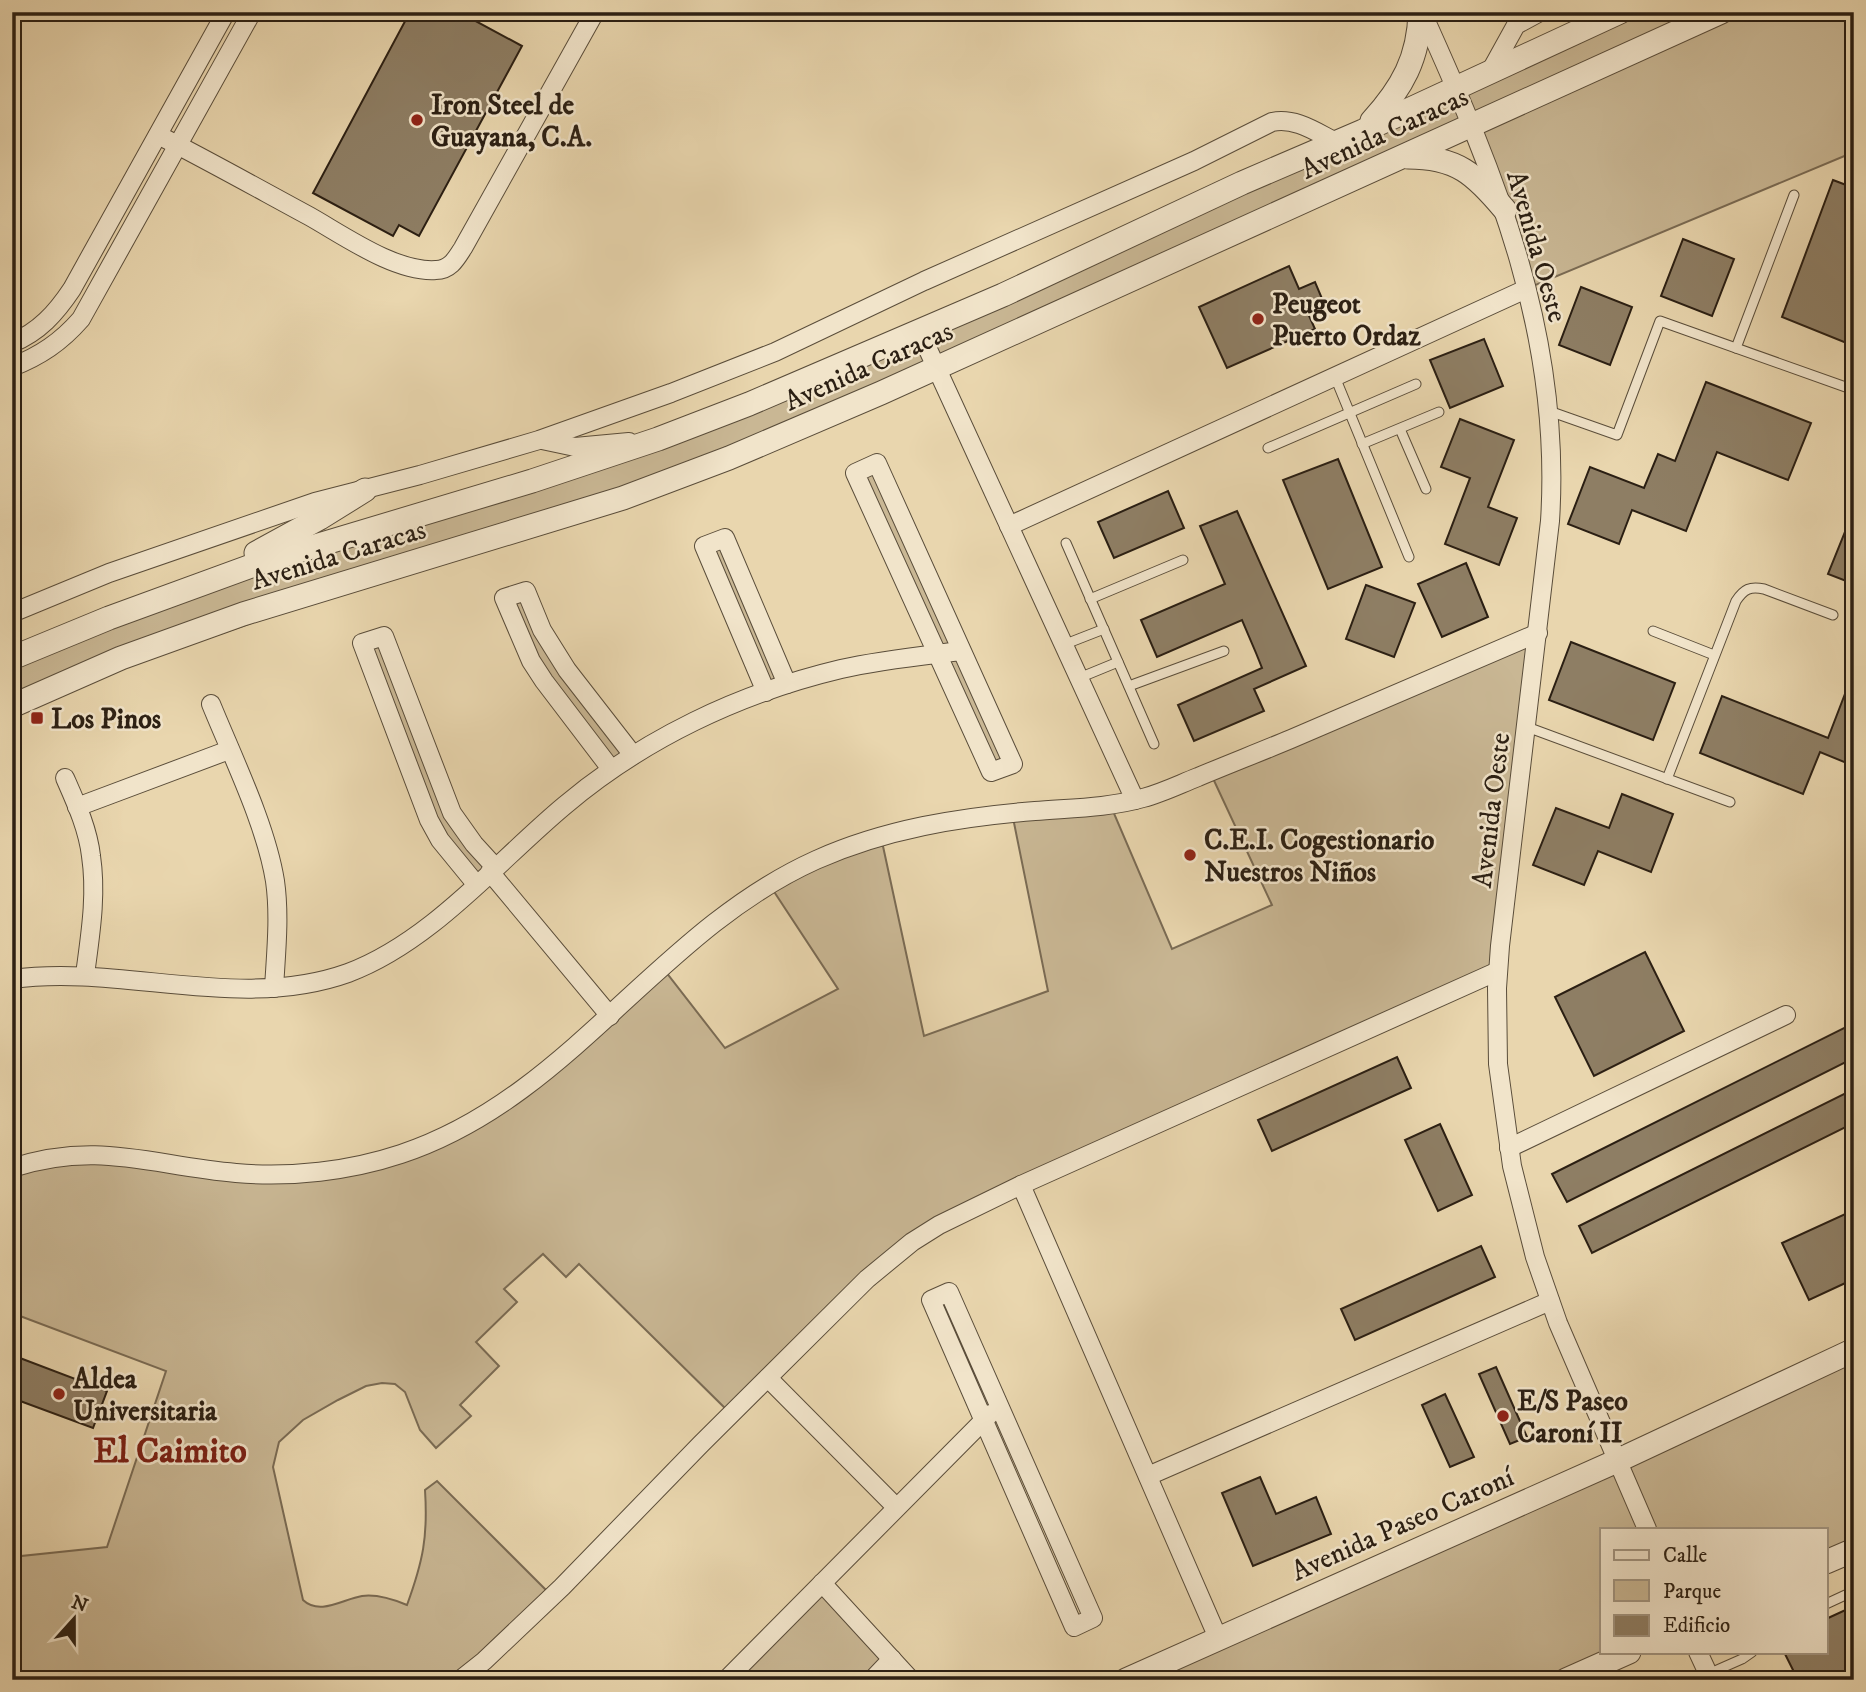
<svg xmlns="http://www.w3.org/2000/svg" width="1866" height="1692" font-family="'IM FELL DW Pica',serif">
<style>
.green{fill:#c9b794;stroke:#7a6b54;stroke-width:2}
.building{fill:#8e7e64;stroke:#2b1f13;stroke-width:2}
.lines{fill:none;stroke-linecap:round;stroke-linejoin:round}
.service-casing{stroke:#5a4d3a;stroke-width:11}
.minor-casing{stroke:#5a4d3a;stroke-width:20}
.tertiary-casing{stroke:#5a4d3a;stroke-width:25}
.service{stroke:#f1e4ca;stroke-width:9}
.minor{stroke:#f1e4ca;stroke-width:18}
.tertiary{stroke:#f1e4ca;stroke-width:23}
.poi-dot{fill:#8f2418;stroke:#f1e4ca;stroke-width:2.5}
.labels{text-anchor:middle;stroke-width:5;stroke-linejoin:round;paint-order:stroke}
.poi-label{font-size:28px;font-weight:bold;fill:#2b1f13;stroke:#f1e4ca;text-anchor:start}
.street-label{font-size:28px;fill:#2b1f13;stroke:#f1e4ca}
.district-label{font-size:35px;font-weight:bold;fill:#7a1f14;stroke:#f1e4ca}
</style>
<rect width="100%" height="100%" fill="#e9d6ae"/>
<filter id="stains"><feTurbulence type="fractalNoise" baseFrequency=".00286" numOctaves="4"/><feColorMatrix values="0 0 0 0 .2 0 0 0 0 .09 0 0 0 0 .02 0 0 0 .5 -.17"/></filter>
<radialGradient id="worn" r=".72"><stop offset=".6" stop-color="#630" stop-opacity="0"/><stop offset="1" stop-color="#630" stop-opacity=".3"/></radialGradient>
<g class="green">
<path d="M1620 12H1854V152L1526 289 1473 125 1015 332 526 528 12 706V658L612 455Z"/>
<path d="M877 463 1013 764 991 772 855 473Z"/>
<path d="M725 538 787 684 766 692 704 547Z"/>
<path d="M526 591 542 630 633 755 611 769 544 681 504 598Z"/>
<path d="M1538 633 1498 971 939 1225 731 1414 579 1264 566 1277 543 1254 504 1289 517 1302 476 1342 499 1366 460 1405 471 1416 436 1448 420 1430 405 1392 395 1384 382 1383 366 1386 338 1400 303 1420 279 1442 273 1467 303 1600C320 1616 343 1599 362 1596 376 1594 395 1600 407 1605 423 1561 428 1537 425 1490L437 1481 552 1596 460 1680H12V1557L107 1547 166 1371 12 1313V1168L30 1162 171 1163 332 1169 459 1130 662 967 725 1048 838 989 769 884 881 837 924 1036 1048 991 1012 813 1110 804 1172 949 1272 905 1210 772Z"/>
<path d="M384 636 445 797 495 867 476 884 454 858 362 643Z"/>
<path d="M1854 1350V1550L1826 1562V1529H1602V1652L1566 1680H1126Z"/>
<path d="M822 1583 892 1659 872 1680H726Z"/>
</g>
<g class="building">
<path d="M410 12H459L522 46 419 236 399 225 393 236 313 193Z"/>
<path d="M1833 180 1854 188V346L1782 317Z"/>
<path d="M1683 239 1734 259 1712 316 1661 296Z"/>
<path d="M1289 266 1299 289 1315 282 1323 301 1306 309 1315 329 1227 368 1199 307Z"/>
<path d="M1581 287 1632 307 1610 365 1559 345Z"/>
<path d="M1484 339 1503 386 1450 408 1430 360Z"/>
<path d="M1706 382 1811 423 1788 480 1717 452 1686 531 1632 510 1619 544 1568 524 1590 467 1644 488 1658 454 1675 461Z"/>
<path d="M1460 419 1514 440 1488 507 1517 518 1499 565 1445 544 1470 478 1441 467Z"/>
<path d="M1338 459 1382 567 1328 589 1283 480Z"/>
<path d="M1168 491 1184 528 1114 558 1098 522Z"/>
<path d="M1237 511 1306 666 1254 689 1264 711 1194 741 1178 705 1262 668 1256 653 1242 620 1157 657 1141 620 1225 584 1200 526Z"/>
<path d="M1853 512H1854V584L1828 574Z"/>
<path d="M1466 563 1488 617 1442 637 1418 584Z"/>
<path d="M1366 585 1415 603 1394 657 1346 639Z"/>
<path d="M1571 642 1675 683 1653 740 1549 700Z"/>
<path d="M1853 673 1854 766 1820 752 1803 794 1700 753 1722 696 1828 738Z"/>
<path d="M1622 794 1673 814 1651 872 1598 851 1584 885 1533 865 1556 808 1609 828Z"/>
<path d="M1645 952 1684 1031 1594 1076 1555 997Z"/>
<path d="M1854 1023V1058L1567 1202 1552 1174Z"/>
<path d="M1397 1057 1411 1088 1272 1151 1258 1120Z"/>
<path d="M1854 1089V1123L1592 1253 1579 1226Z"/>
<path d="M1440 1124 1472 1195 1438 1211 1405 1140Z"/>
<path d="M1854 1210V1279L1809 1300 1782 1243Z"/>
<path d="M1481 1246 1495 1277 1355 1340 1341 1309Z"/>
<path d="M12 1355 107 1391 93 1428 12 1398Z"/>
<path d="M1496 1367 1527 1437 1510 1444 1479 1374Z"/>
<path d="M1445 1394 1474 1457 1450 1467 1422 1405Z"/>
<path d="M1260 1477 1276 1514 1316 1497 1331 1534 1253 1566 1222 1493Z"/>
<path d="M1854 1606V1672L1837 1680H1798L1784 1652H1826V1619Z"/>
</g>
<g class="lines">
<g class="service-casing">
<g id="service">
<path d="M1736 348 1794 195"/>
<path d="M1335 377 1409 557"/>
<path d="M1549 411 1617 435 1660 321 1854 390"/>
<path d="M1400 429 1426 489"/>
<path d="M1362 444 1439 412"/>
<path d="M1268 448 1416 384"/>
<path d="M1066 543 1154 744"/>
<path d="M1090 599 1183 560"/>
<path d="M1653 631 1714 655"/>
<path d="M1063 645 1104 629"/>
<path d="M1079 678 1118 662"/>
<path d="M1129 686 1224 651"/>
<path d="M1527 727 1730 802"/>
<path d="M1667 779 1736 601C1744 589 1750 586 1764 589L1833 615"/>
<path d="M1826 1604 1854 1591"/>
<path d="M1708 1674 1742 1659 1752 1652"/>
</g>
</g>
<g class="minor-casing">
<g id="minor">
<path d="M1422 12C1497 178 1562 335 1550 521L1500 946 1497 988 1498 1064 1512 1166 1535 1257 1558 1323 1647 1529"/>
<path d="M1490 72 1516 25 1540 12"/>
<path d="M158 135C209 161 259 189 309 216 343 235 396 273 436 270 450 270 456 259 463 248L595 12"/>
<path d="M920 332 1135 800"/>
<path d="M12 343C39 332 56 313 72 289L226 12"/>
<path d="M12 367C40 356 61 342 81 319L252 12"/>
<path d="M542 440 575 447 629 442"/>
<path d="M877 463 1013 764 991 772 855 473Z"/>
<path d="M1009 526 1526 289"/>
<path d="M12 613 109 573 315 502 420 475 539 440 671 393 775 352 924 281 1194 161 1272 122C1295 117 1316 132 1336 142"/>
<path d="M766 692 704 546 725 538 787 684"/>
<path d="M211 704C233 758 266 825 275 881 280 916 276 953 274 988"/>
<path d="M611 769 544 681 531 661 504 598 526 591 542 630 567 670 633 755"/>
<path d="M65 778C76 803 88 829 91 856 97 896 90 936 85 975"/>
<path d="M77 807 229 750"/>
<path d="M490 872 610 1016"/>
<path d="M476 884 440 840 429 820 362 643 384 636 452 813 474 844 495 867"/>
<path d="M12 979C123 964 239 1012 348 973 431 942 497 862 564 806 643 739 740 693 841 669 880 660 921 656 961 651"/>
<path d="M1509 1148 1786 1015"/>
<path d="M12 1168C99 1140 152 1166 236 1173 290 1178 350 1171 401 1154 570 1098 656 932 816 860 885 829 960 817 1035 811 1071 808 1108 808 1143 798 1162 793 1180 784 1198 777 1229 764 1260 752 1291 739 1374 703 1456 668 1538 633"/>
<path d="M1021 1185 1218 1638"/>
<path d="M949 1292 1093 1618 1074 1627 931 1300Z"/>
<path d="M768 1378 896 1507"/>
<path d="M1148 1476 1550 1301"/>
<path d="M822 1583 911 1680"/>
<path d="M1698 1652 1711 1680"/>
<path d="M460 1680 484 1661 562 1587 701 1444 867 1279 912 1242 939 1225 1021 1185 1498 971"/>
<path d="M726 1680 990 1414"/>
<path d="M872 1680 892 1659"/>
</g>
</g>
<g class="tertiary-casing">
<g id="tertiary">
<path d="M1372 121C1402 88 1419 58 1420 12"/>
<path d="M1408 157C1457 157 1475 174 1505 210"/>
<path d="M256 553 320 518 365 490"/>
<path d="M12 658 109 618 262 562 532 481 658 439 749 404 1003 295 1242 183 1363 131 1620 12"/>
<path d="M12 706 121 658 243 614 623 498 729 458 881 393 1721 12"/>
<path d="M1826 1562 1854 1550"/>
<path d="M1126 1680 1619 1460 1854 1350"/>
<path d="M1566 1680 1629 1652"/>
</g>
</g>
<use href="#service" class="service"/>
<use href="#minor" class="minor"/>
<use href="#tertiary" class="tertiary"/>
</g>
<g class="poi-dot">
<circle cx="417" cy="120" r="7"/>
<circle cx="1258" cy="319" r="7"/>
<rect x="30" y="711" width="14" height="14" rx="3.5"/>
<circle cx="1190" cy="855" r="7"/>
<circle cx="59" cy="1394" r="7"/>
<circle cx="1503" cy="1416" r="7"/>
</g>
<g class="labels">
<g class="poi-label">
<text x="431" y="114">Iron Steel de<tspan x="431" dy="32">Guayana, C.A.</tspan></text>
<text x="1272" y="313">Peugeot<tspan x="1272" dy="32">Puerto Ordaz</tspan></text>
<text x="51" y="728">Los Pinos</text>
<text x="1204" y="849">C.E.I. Cogestionario<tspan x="1204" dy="32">Nuestros Niños</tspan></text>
<text x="73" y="1388">Aldea<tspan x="73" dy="32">Universitaria</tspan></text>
<text x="1517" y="1410">E/S Paseo<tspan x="1517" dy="32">Caroní II</tspan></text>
</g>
<g class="street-label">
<text transform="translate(1384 132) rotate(-25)" y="10">Avenida Caracas</text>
<text transform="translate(1538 246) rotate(74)" y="10">Avenida Oeste</text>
<text transform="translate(868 365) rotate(-24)" y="10">Avenida Caracas</text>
<text transform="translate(338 554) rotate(-17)" y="10">Avenida Caracas</text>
<text transform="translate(1490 810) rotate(-83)" y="10">Avenida Oeste</text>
<text transform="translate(1402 1523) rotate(-24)" y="10">Avenida Paseo Caroní</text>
</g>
<g class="district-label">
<text x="170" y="1462">El Caimito</text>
</g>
</g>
<rect width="1866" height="1692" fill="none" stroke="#e9d6ae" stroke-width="42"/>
<rect x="14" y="14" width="1838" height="1664" fill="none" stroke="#2b1f13" stroke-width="3.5"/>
<rect x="21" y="21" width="1824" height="1650" fill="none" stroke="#2b1f13" stroke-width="2"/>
<rect x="1600" y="1528" width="228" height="126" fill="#f1e4ca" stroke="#a29581" stroke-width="2"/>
<rect x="1614" y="1550" width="35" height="10" fill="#f1e4ca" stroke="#a29581" stroke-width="2"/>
<text x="1663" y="1562" font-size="21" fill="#2b1f13">Calle</text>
<rect x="1614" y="1580" width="35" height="21" fill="#c9b794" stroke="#a29581" stroke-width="2"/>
<text x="1663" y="1598" font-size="21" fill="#2b1f13">Parque</text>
<rect x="1614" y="1615" width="35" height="21" fill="#8e7e64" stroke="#a29581" stroke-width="2"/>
<text x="1663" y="1632" font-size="21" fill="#2b1f13">Edificio</text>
<g transform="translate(74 1619) rotate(21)" stroke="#f1e4ca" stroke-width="5" paint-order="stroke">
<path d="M0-5L12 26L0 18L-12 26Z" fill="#2b1f13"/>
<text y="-10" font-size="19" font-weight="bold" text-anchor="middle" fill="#2b1f13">N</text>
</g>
<rect width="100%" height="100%" filter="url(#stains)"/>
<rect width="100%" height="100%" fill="url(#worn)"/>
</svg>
